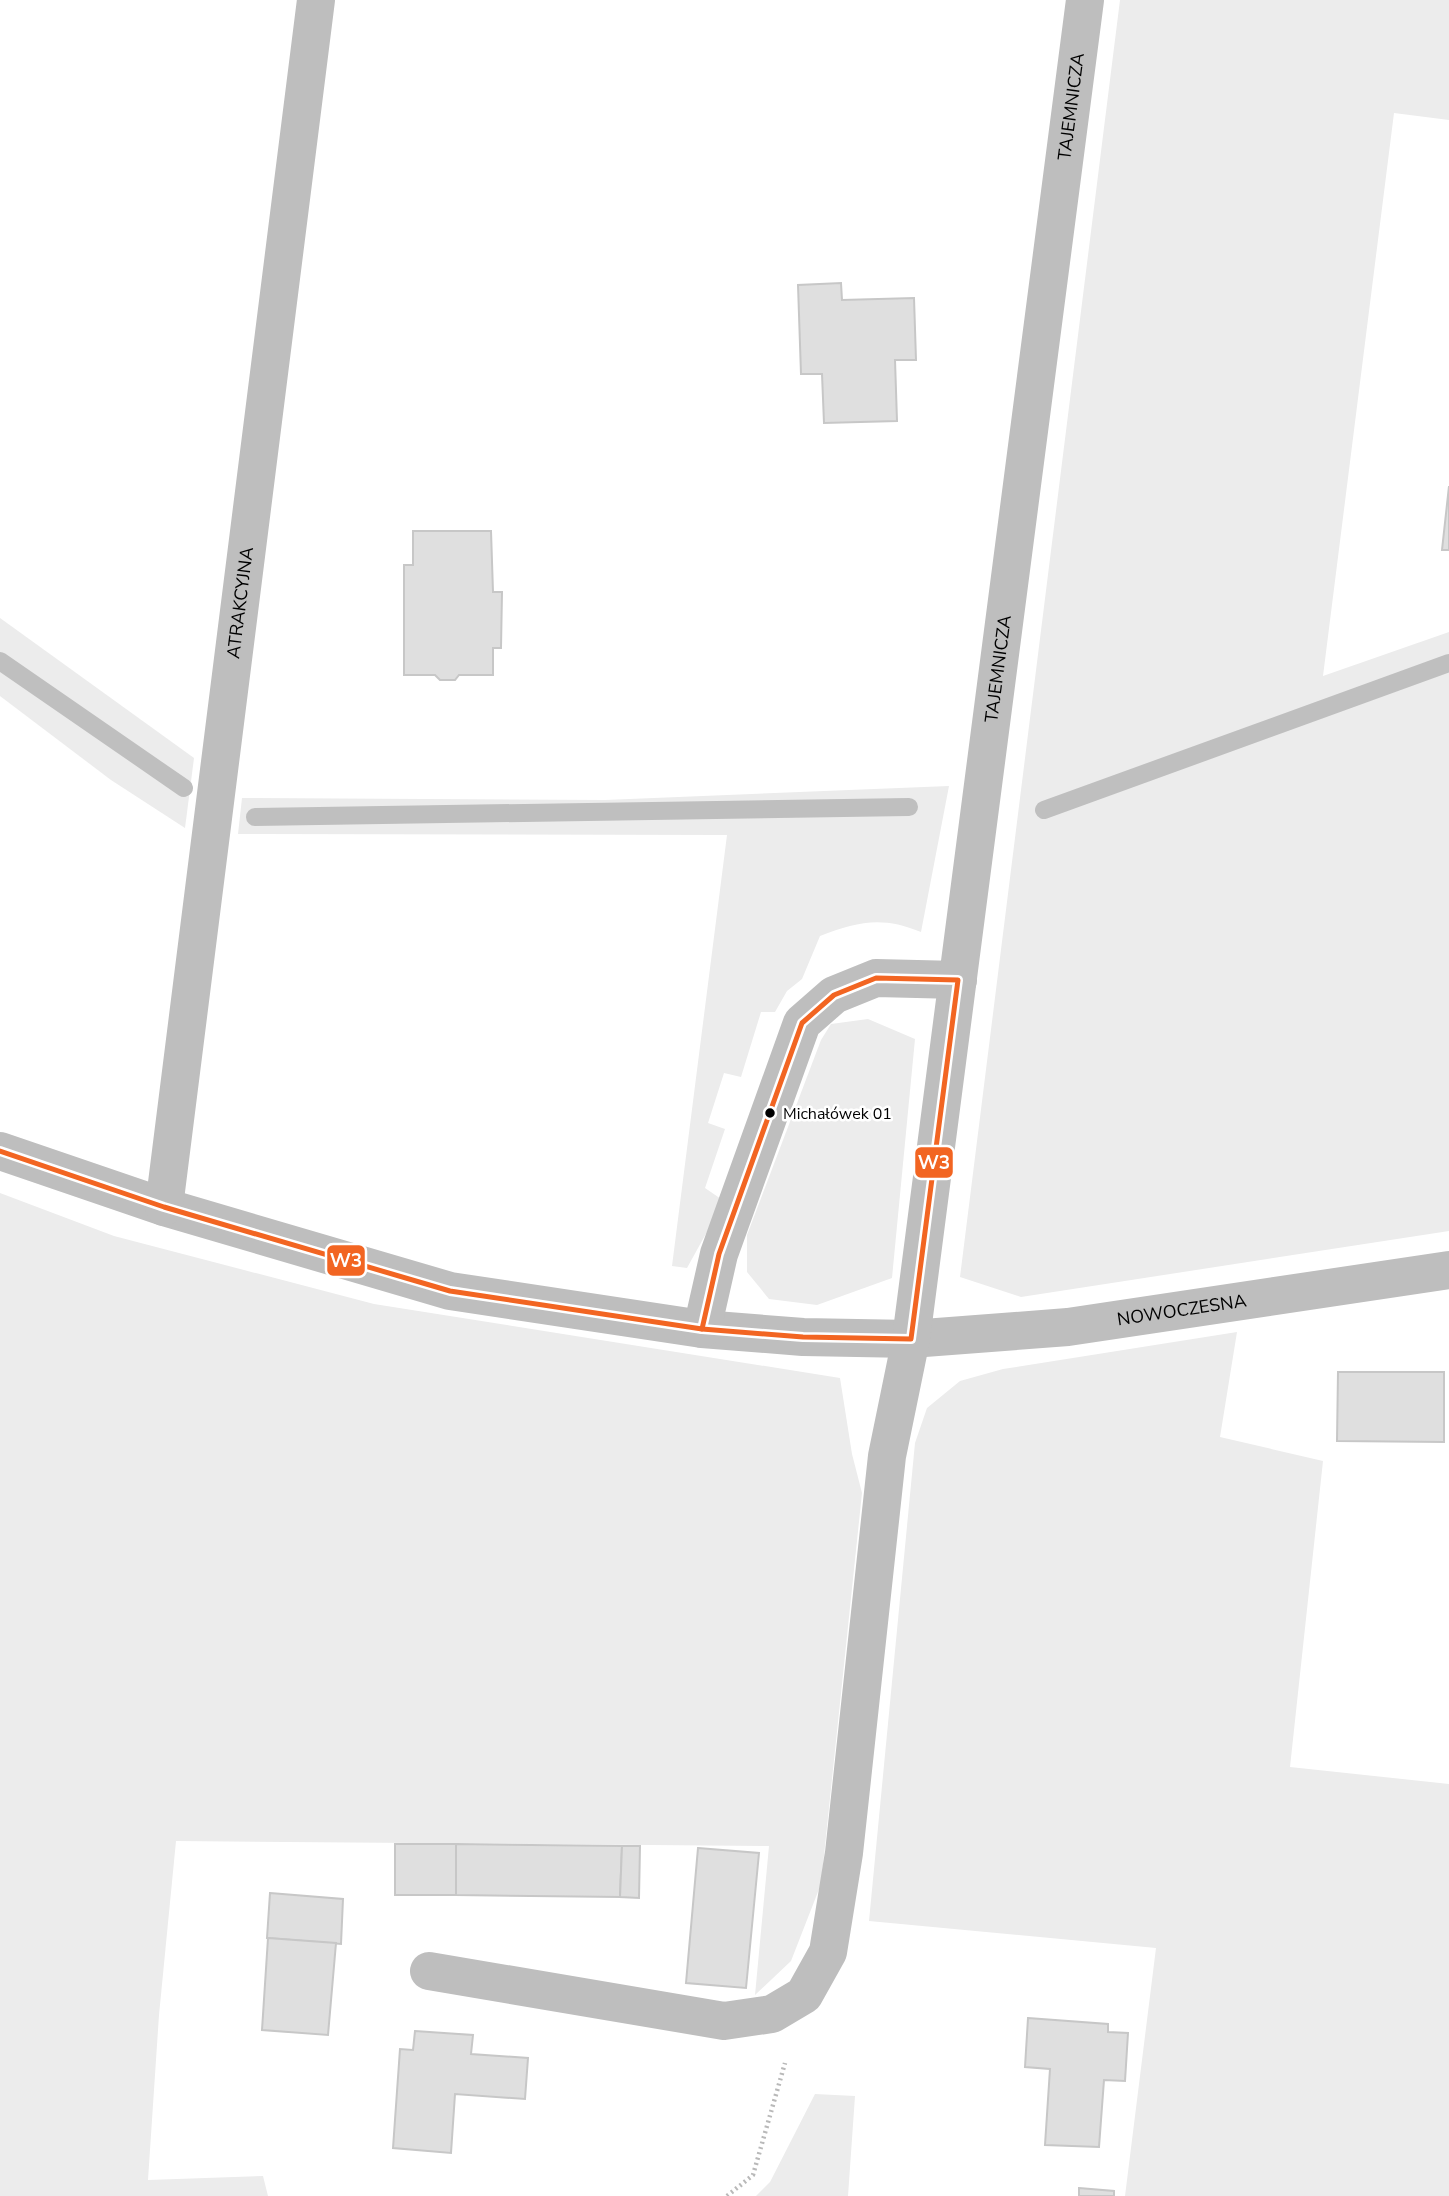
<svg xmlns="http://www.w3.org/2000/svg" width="1449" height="2196" font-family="'Nunito Sans',sans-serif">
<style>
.green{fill:#ececec}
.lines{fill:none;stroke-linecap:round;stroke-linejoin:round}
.stream{stroke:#bfbfbf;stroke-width:18}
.building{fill:#dfdfdf;stroke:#c7c7c7;stroke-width:2}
.path{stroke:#b9b9b9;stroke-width:4.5;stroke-dasharray:2 3.5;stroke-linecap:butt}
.minor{stroke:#bebebe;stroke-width:38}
.bus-1-casing{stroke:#fff;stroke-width:10}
.bus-1{stroke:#f26522;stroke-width:5}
.bus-dot{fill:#000;stroke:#fff;stroke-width:2.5}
.labels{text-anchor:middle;stroke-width:5;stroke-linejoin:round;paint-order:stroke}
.bus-label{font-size:16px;fill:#000;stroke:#fff;text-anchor:start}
.street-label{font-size:18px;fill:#000;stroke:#fff}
.line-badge{stroke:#fff;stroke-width:2.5}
.badge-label{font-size:19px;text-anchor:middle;font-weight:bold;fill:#fff}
</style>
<rect width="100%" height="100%" fill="#fff"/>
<g class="green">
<path d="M1120 0H1449V120L1394 113 1323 676 1449 632V1231L1021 1297 960 1277Z"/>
<path d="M0 618 194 758 185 828 111 780 0 696Z"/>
<path d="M949 786 921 932C883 916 858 921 820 936L802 979 787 991 775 1012H761L741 1077 724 1073 708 1123 725 1129 705 1188 724 1201 687 1268 672 1266 727 835 238 834 242 798 605 800Z"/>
<path d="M868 1019 915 1039 892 1278 817 1305 769 1299 747 1272V1235L821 1040 831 1024Z"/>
<path d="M0 1193 114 1236 374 1304 840 1378 852 1454 862 1493 821 1884 791 1961 755 1995 769 1846 176 1841 159 2015 148 2180 263 2176 268 2196H0Z"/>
<path d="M1237 1332 1220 1437 1323 1461 1290 1767 1449 1784V2196H1125L1156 1948 869 1921 915 1443 927 1408 960 1381 1003 1369Z"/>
<path d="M815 2094 855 2096 848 2196H756L770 2182Z"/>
</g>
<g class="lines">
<g class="stream">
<path d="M0 661 184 788"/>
<path d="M1044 810 1449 663"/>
<path d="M255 817 909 807"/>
</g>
</g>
<g class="building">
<path d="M841 283 842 300 914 298 916 360H895L897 421 824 423 822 374H801L798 285Z"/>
<path d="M1449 486V550H1442Z"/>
<path d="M413 531H491L493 592H502L501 648H493V675H459L455 680H440L435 675H404V565H413Z"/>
<path d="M1338 1372H1444V1442L1337 1441Z"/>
<rect x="395" y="1844" width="61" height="51"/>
<path d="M456 1844 622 1846 620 1897 456 1895Z"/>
<path d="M622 1846H640L639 1898 620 1897Z"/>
<path d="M698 1848 759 1853 746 1988 686 1983Z"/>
<path d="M270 1893 343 1899 341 1944 267 1938Z"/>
<path d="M268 1938 336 1943 328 2035 262 2030Z"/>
<path d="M1028 2018 1108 2024V2032L1128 2033 1125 2081 1104 2080 1099 2147 1045 2145 1050 2069 1025 2067Z"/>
<path d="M415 2031 473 2035 471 2054 528 2058 525 2099 455 2094 451 2153 393 2148 400 2049 413 2050Z"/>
<path d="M1079 2188 1114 2191V2196H1079Z"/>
</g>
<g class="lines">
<path class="path" d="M727 2196 753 2175 785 2063"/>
<g class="minor">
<path id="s1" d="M0 1151 164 1207 450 1291 702 1329 803 1337 911 1339 1068 1327 1449 1270"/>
<path id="s2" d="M164 1207 316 0"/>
<path d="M702 1329 719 1254 802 1023 834 995 876 978 958 980"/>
<path id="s3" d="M429 1971 724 2021 772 2014 804 1995 828 1952 844 1853 887 1456 911 1339 1085 0"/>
</g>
<g class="bus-1-casing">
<g id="bus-1">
<path d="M876 978 958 980 911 1339 803 1337 702 1329 719 1254 802 1023 834 995Z"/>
<path d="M0 1151 164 1207 450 1291 702 1329"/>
</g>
</g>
<use href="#bus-1" class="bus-1"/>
</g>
<circle class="bus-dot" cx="770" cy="1113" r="6"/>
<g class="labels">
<g class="bus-label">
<text x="783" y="1119">Michałówek 01</text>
</g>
<g class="street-label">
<text dy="6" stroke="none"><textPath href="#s3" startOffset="2296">TAJEMNICZA</textPath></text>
<text dy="6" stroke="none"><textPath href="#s2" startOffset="609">ATRAKCYJNA</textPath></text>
<text dy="6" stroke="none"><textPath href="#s3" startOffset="1729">TAJEMNICZA</textPath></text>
<text dy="6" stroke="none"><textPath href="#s1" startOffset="1208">NOWOCZESNA</textPath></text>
</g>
</g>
<g class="line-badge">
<rect x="914" y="1146" width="40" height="33" rx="7" fill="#f26522"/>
<rect x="326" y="1244" width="40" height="33" rx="7" fill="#f26522"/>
</g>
<g class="badge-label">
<text x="934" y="1169">W3</text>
<text x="346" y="1267">W3</text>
</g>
</svg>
